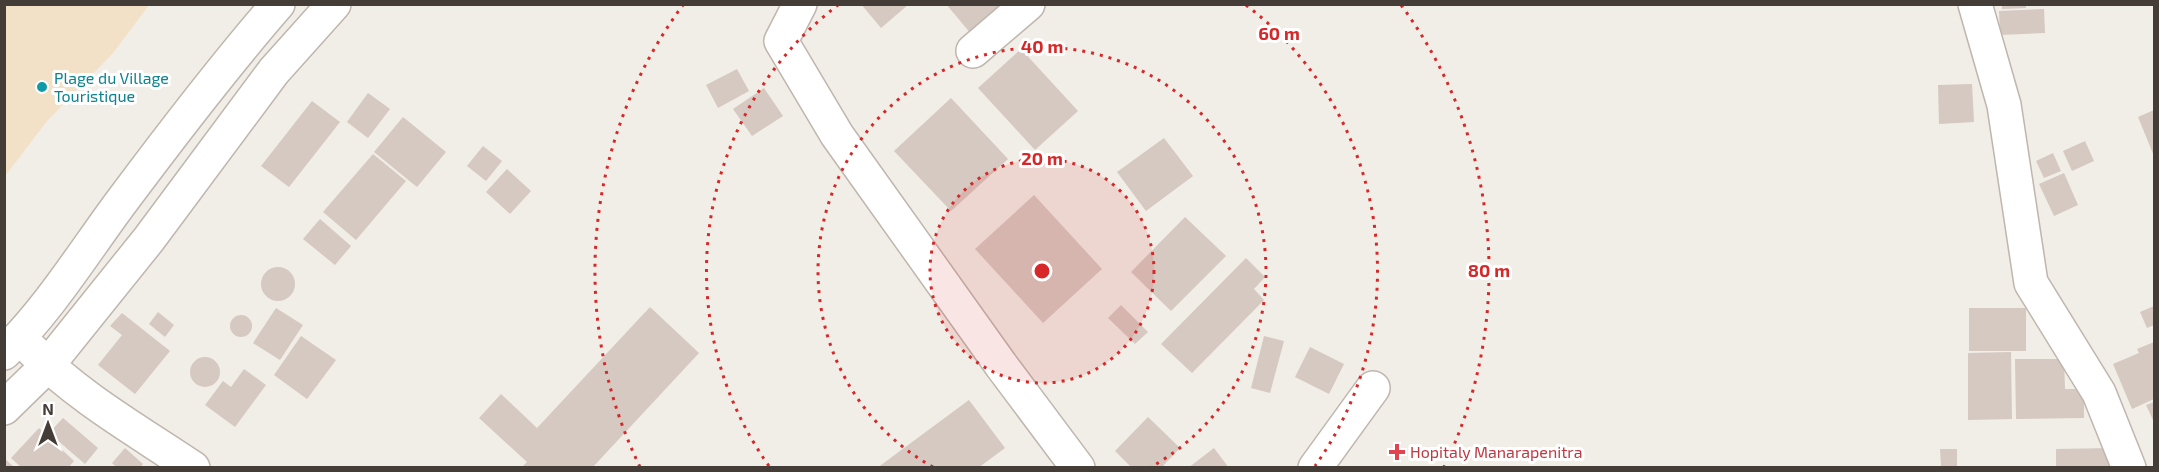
<svg xmlns="http://www.w3.org/2000/svg" width="2159" height="472" font-family="'Exo 2',sans-serif">
<style>
.sand{fill:#f2e1c7}
.building{fill:#d5c9c1}
.lines{fill:none;stroke-linecap:round;stroke-linejoin:round}
.minor-casing{stroke:#bfb6ae;stroke-width:36}
.minor{stroke:#fff;stroke-width:33}
.ring{fill:none;stroke:#d62828;stroke-width:3;stroke-dasharray:3 6}
.culture-dot{fill:#0f9aa8;stroke:#fff;stroke-width:2}
.health-dot{fill:#e0444e;stroke:#fff;stroke-width:2}
.labels{text-anchor:middle;stroke-width:6;stroke-linejoin:round;paint-order:stroke}
.culture-label{font-size:16px;fill:#0d838f;stroke:#fff;text-anchor:start}
.health-label{font-size:16px;fill:#be3a42;stroke:#fff;text-anchor:start}
.centre{fill:#d62828;stroke:#fff;stroke-width:3}
.ring-label{font-size:18px;text-anchor:middle;font-weight:bold;fill:#d62828;stroke:#fff;stroke-width:6;stroke-linejoin:round;paint-order:stroke}
</style>
<rect width="100%" height="100%" fill="#f1ede7"/>
<path class="sand" d="M5 4 149 5 113 53 47 121 5 176Z"/>
<g class="building">
<path d="M861 4H909L881 28Z"/>
<path d="M946 4H1009L972 35Z"/>
<path d="M2002 4H2026V8L2002 9Z"/>
<path d="M2044 9 2045 33 2000 35 1999 11Z"/>
<path d="M1021 49 1078 111 1035 150 978 88Z"/>
<path d="M737 69 749 91 718 108 706 85Z"/>
<path d="M1972 84 1974 122 1939 124 1938 85Z"/>
<path d="M764 88 783 116 752 136 733 109Z"/>
<path d="M368 93 390 109 368 138 347 122Z"/>
<path d="M951 98 1008 159 951 211 894 151Z"/>
<path d="M312 101 340 122 289 187 261 166Z"/>
<path d="M2154 110V156L2138 117Z"/>
<path d="M403 117 446 152 417 187 374 152Z"/>
<path d="M1164 138 1193 176 1146 211 1117 172Z"/>
<path d="M2085 141 2094 161 2072 171 2063 151Z"/>
<path d="M483 146 502 161 486 181 467 166Z"/>
<path d="M2053 153 2061 171 2044 178 2036 161Z"/>
<path d="M373 154 406 181 356 240 323 212Z"/>
<path d="M507 169 531 191 510 214 486 192Z"/>
<path d="M2064 173 2078 205 2054 216 2039 184Z"/>
<path d="M1034 195 1102 269 1043 323 975 249Z"/>
<path d="M1185 217 1226 256 1171 311 1131 272Z"/>
<path d="M320 219 351 246 335 265 303 239Z"/>
<path d="M1246 258 1265 277 1254 289 1264 300 1192 373 1161 344Z"/>
<circle cx="278" cy="284" r="17"/>
<path d="M1121 305 1148 332 1135 344 1108 318Z"/>
<path d="M2154 306V325L2147 328 2140 312Z"/>
<path d="M650 307 699 353 592 468H521L527 462 479 418 501 394 537 428Z"/>
<path d="M276 308 303 325 280 360 253 343Z"/>
<rect x="1969" y="308" width="57" height="43"/>
<path d="M158 312 174 325 165 337 149 324Z"/>
<path d="M122 313 170 351 135 394 98 365 122 335 110 326Z"/>
<circle cx="241" cy="326" r="11"/>
<path d="M301 336 336 360 307 399 274 375Z"/>
<path d="M1264 336 1284 341 1270 393 1251 388Z"/>
<path d="M2154 342V399L2132 409 2113 364 2139 353 2137 349Z"/>
<path d="M1310 347 1344 364 1329 394 1295 377Z"/>
<path d="M2011 352 2012 419 1968 420V353Z"/>
<circle cx="205" cy="372" r="15"/>
<path d="M2015 359H2064L2065 389H2084V418L2016 419Z"/>
<path d="M244 369 266 385 235 427 205 405 223 381 231 387Z"/>
<path d="M969 400 1005 448 978 468H877Z"/>
<path d="M2154 402V420H2153L2146 405Z"/>
<path d="M1148 417 1180 448 1161 468H1132L1115 451Z"/>
<path d="M63 418 98 448 85 464 49 433Z"/>
<path d="M39 428 74 461 68 468H22L11 458Z"/>
<path d="M125 448 143 464 140 468H117L112 463Z"/>
<path d="M1214 448 1229 468H1188Z"/>
<path d="M2113 448V468H2056V449Z"/>
<path d="M1940 449H1957V466H1941Z"/>
<path d="M4 458 15 468H4Z"/>
</g>
<g class="lines">
<g class="minor-casing">
<g id="minor">
<path d="M800 4 781 41 837 135 1001 365 1078 468"/>
<path d="M1975 4 2004 105 2031 283 2099 393 2129 468"/>
<path d="M973 51 1028 4"/>
<path d="M32 350C78 397 138 431 193 468"/>
<path d="M4 353C50 308 84 252 122 201 172 134 223 67 278 4"/>
<path d="M4 408 47 366 149 239 274 71 334 4"/>
<path d="M1315 468 1373 388"/>
</g>
</g>
<use href="#minor" class="minor"/>
</g>
<circle cx="1042" cy="271" r="112" fill="#d62828" fill-opacity=".12"/>
<g class="ring">
<circle cx="1042" cy="271" r="112"/>
<path d="M933 467A224 224 0 1 1 1151 467"/>
<path d="M769 466A335 335 0 0 1 838 5M1246 5A335 335 0 0 1 1315 466"/>
<path d="M640 467A447 447 0 0 1 683 5M1401 5A447 447 0 0 1 1444 467"/>
</g>
<circle class="culture-dot" cx="42" cy="87" r="6"/>
<path class="health-dot" d="M1394 443h6v6h6v6h-6v6h-6v-6h-6v-6h6z"/>
<g class="labels">
<g class="culture-label">
<text x="54" y="84">Plage du Village<tspan x="54" dy="18">Touristique</tspan></text>
</g>
<g class="health-label">
<text x="1410" y="458">Hopitaly Manarapenitra</text>
</g>
</g>
<circle cx="1042" cy="271" r="9" class="centre"/>
<g class="ring-label">
<text x="1279" y="40">60 m</text>
<text x="1042" y="53">40 m</text>
<text x="1042" y="165">20 m</text>
<text x="1489" y="277">80 m</text>
</g>
<rect width="2159" height="472" fill="none" stroke="#443c37" stroke-width="12"/>
<g transform="translate(48 424)" stroke="#ffffff" stroke-width="4.5" paint-order="stroke">
<path d="M0-4.5L10 22L0 15L-10 22Z" fill="#443c37"/>
<text y="-9" font-size="16" font-weight="bold" text-anchor="middle" fill="#443c37">N</text>
</g>
</svg>
